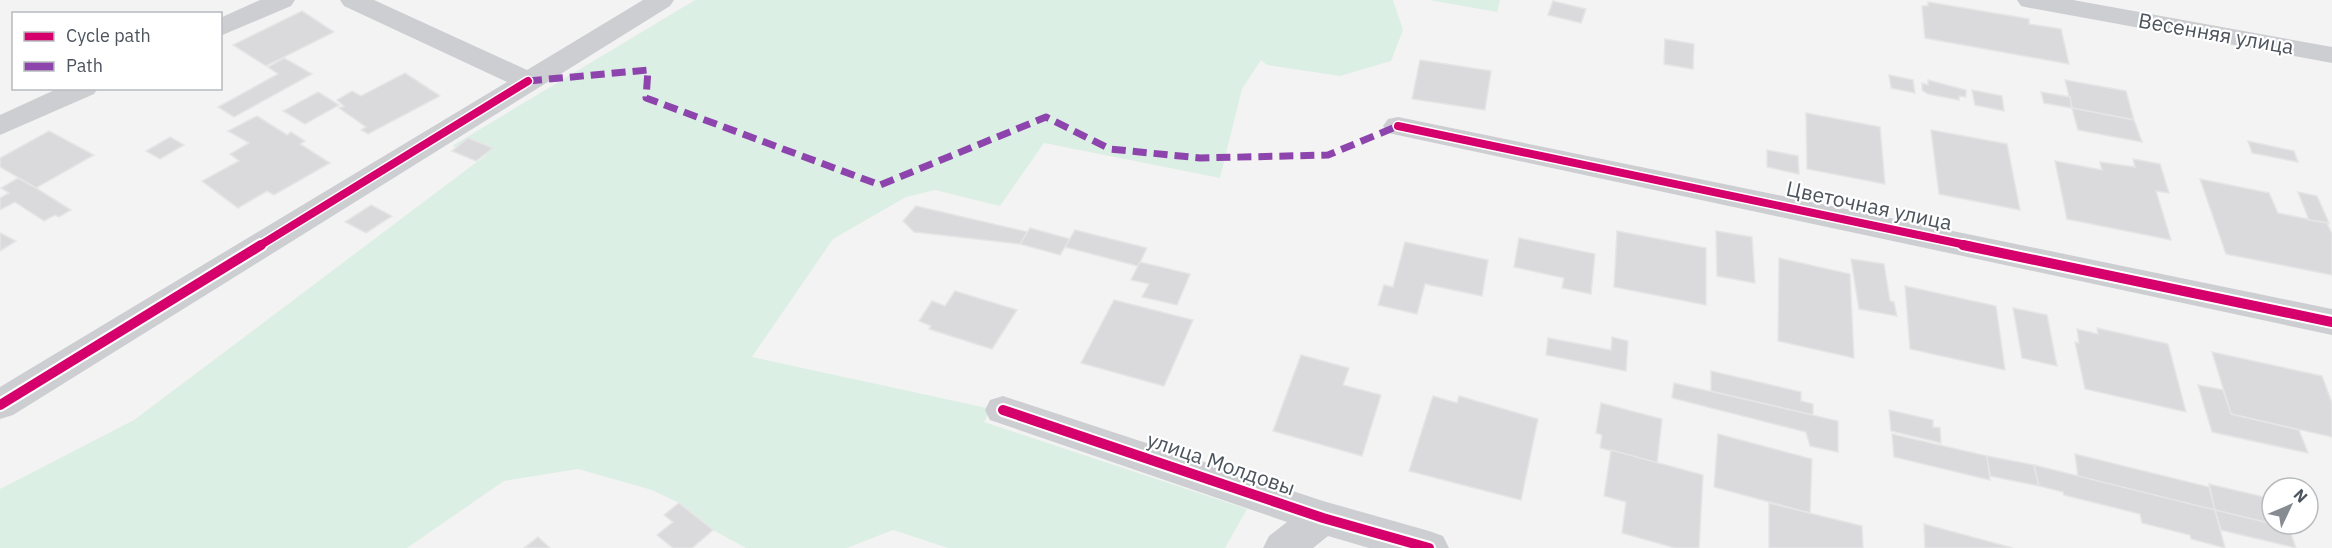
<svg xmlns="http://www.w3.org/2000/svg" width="2332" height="548" font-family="'IBM Plex Sans',sans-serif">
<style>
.green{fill:#dcefe5}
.building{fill:#dadadc;stroke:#e5e5e6;stroke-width:1.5}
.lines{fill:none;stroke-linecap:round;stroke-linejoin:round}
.minor{fill:#cdced1;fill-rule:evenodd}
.quiet{stroke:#8e44ad;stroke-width:7;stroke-dasharray:14 7;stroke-linecap:butt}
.cycleway-far1-casing{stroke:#fff;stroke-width:11}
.cycleway-casing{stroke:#fff;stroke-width:14}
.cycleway-far1{stroke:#d6006c;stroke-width:8}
.cycleway{stroke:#d6006c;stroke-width:10}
.labels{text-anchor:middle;stroke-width:4.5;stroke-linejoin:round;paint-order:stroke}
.street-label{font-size:21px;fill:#4c545d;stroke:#fff}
</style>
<rect width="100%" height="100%" fill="#f4f3f3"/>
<g class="green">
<path d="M695 0H1393L1403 30 1391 61 1340 76 1267 65 1261 60 1242 89 1220 178 1044 143 1000 206 935 190 906 197 833 239 752 357 992 409 984 422 1247 509 1225 548H948L893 530 847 548H746L713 530 679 503 652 490 578 469 504 481 407 548H0V489L134 420 486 155 452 146Z"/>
<path d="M1429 0H1500L1497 12Z"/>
</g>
<g class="building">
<path d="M1553 1 1586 9 1581 23 1548 15Z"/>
<path d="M1928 2 2029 19V24L2061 29 2069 64 1925 38 1922 6H1928Z"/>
<path d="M302 11 334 32 266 66 233 45Z"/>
<path d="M1665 39 1694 44 1693 69 1664 64Z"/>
<path d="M284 58 312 74 234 117 218 107 278 74 268 67Z"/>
<path d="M1420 60 1491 71 1485 110 1412 99Z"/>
<path d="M405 73 440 96 368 134 361 130 366 127 339 108 344 106 337 100 352 91 361 96Z"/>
<path d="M1889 75 1913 80 1915 93 1891 88Z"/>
<path d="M1928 80 1966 90V97L1959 96V100L1928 94 1922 90V83L1928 85Z"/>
<path d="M2065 80 2126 91 2134 120 2072 108Z"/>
<path d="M1972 90 2002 96 2004 111 1975 105Z"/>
<path d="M318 92 339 105 305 124 283 111Z"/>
<path d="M2041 92 2070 97 2072 108 2044 103Z"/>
<path d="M2072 108 2134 120 2142 142 2078 130Z"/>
<path d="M1806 113 1880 127 1885 184 1807 169Z"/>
<path d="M257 116 287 135 291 132 305 141 300 144 330 163 274 195 267 191 238 208 202 181 239 161 230 154 249 143 228 131Z"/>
<path d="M1931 130 2007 144 2020 210 1939 194Z"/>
<path d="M49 131 94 155 36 188 0 167V158Z"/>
<path d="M170 137 184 145 160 159 146 151Z"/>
<path d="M468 138 493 148 476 161 452 151Z"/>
<path d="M2248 141 2294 151 2298 162 2252 153Z"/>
<path d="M1767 150 1798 156 1799 174 1767 167Z"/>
<path d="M2133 159 2160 164 2169 193 2156 191 2171 240 2067 219 2055 161 2102 170 2100 162 2135 167Z"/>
<path d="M18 178 36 188 71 210 59 217 55 215 44 221 15 202 0 210V198L9 193 1 188Z"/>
<path d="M2200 179 2269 193 2278 213 2327 223 2332 234V275L2226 254Z"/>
<path d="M2298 192 2317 196 2329 223 2309 220Z"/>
<path d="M371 205 392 216 366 233 345 222Z"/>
<path d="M916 206 1028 232 1020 244 914 232 903 221Z"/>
<path d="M1030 228 1070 239 1060 255 1020 244Z"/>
<path d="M1075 230 1147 248 1138 266 1065 247Z"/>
<path d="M1617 231 1706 248V305L1614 287Z"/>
<path d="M1716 231 1752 237 1755 283 1717 276Z"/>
<path d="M0 233 16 241 0 251Z"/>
<path d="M1519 238 1595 254 1591 294 1562 288 1564 278 1514 267Z"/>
<path d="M1405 242 1488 260 1482 296 1425 284 1417 314 1378 305 1384 285 1393 287Z"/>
<path d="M1779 258 1850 274 1854 358 1778 341Z"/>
<path d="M1851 259 1884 264 1890 301 1894 302 1897 316 1859 309Z"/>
<path d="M1140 262 1190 274 1177 305 1142 297 1149 284 1131 280Z"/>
<path d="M1905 286 1996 306 2005 370 1910 349Z"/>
<path d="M955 291 1017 310 992 349 929 329 931 326 919 321 932 301 945 306Z"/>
<path d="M1114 300 1193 320 1164 386 1081 363Z"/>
<path d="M2013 308 2047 315 2057 366 2022 358Z"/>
<path d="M2097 328 2168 344 2186 412 2085 389 2075 342 2079 343 2077 329 2098 334Z"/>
<path d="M1612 337 1628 341 1626 371 1546 355 1548 338 1611 350Z"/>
<path d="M2212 352 2322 376 2332 403V437L2231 414Z"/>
<path d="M1301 355 1349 368 1343 385 1381 395 1362 456 1273 431Z"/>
<path d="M1711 371 1801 392V401L1813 404V415L1711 391Z"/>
<path d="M1674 383 1838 421V452L1810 446 1806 432 1672 398Z"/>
<path d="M2198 385 2223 390 2231 414 2299 430 2308 453 2212 432Z"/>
<path d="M1433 396 1457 403 1459 396 1538 419 1521 500 1409 471Z"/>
<path d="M1601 403 1662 419 1657 463 1600 448 1602 435 1596 433Z"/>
<path d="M1889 410 1933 420V427L1940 428 1941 443 1891 431Z"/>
<path d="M1718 434 1812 459 1810 513 1714 487Z"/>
<path d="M1892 434 1987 456 1990 480 1894 457Z"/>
<path d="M1611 450 1703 475 1699 548H1675L1622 533 1626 502 1604 496Z"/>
<path d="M2075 454 2209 487 2215 510 2078 477Z"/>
<path d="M1987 456 2034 465 2039 486 1990 476Z"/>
<path d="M2034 465 2215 510 2225 548 2191 539 2190 535 2142 523 2140 514 2064 495 2063 492 2039 486Z"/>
<path d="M2209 484 2272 499V524H2288L2289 528 2215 510Z"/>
<path d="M679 503 713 530 692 548H673L657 535 673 522 664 515Z"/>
<path d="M1769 503 1862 526 1863 548H1769Z"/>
<path d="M2215 510 2289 528 2296 548 2221 530Z"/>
<path d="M1924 524 2013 548H1925Z"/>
<path d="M538 537 550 548H524Z"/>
</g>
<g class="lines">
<g class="minor">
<path d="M260 0H295L291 6 220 36V18Z"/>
<path d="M340 0H374L527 70 643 0H674L670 6 13 415 0 419V387L507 82 344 6Z"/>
<path d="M2017 0H2073L2332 47V63L2030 8 2021 6Z"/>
<path d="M59 88H98L94 94 0 135V115Z"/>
<path d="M1398 117 2332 309V335L1388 133 1383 126 1388 119Z"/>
<path d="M1003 396 1323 501 1429 531 1443 536 1449 548H1369L1328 536 1313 548H1263L1269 536 1287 522 990 420 985 410 990 400Z"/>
</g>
<path class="quiet" d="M528 81 648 70 646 98 880 185 1046 117 1110 149 1200 158 1328 155 1398 126"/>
<g class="cycleway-far1-casing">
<g id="cycleway-far1">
<path d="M1398 126 1971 246"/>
<path d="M259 246 528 81"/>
</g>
</g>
<g class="cycleway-casing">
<g id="cycleway">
<path d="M1963 245 2332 322"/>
<path d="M0 405 261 245"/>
<path d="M1003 410 1323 518 1429 548"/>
</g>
</g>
<use href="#cycleway-far1" class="cycleway-far1"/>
<use href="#cycleway" class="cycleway"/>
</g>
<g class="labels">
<g class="street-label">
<text transform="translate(2216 34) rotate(10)" y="7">Весенняя улица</text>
<text transform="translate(1869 206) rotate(12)" y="7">Цветочная улица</text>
<text transform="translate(1221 464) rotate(19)" y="7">улица Молдовы</text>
</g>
</g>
<rect x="12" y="12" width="210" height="78" fill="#ffffff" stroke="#b7bbbe" stroke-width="1.5"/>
<rect x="24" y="32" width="30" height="9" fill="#d6006c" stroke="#b7bbbe" stroke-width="1.5"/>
<text x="66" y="42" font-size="18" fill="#4c545d">Cycle path</text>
<rect x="24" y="62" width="30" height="9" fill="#8e44ad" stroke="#b7bbbe" stroke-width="1.5"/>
<text x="66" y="72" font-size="18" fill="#4c545d">Path</text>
<g transform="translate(2290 506) rotate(46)"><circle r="28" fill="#ffffff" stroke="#b7bbbe" stroke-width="1.5"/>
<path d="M0-4.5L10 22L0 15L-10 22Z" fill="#878c92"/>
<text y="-9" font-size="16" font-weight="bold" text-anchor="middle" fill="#4c545d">N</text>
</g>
</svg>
